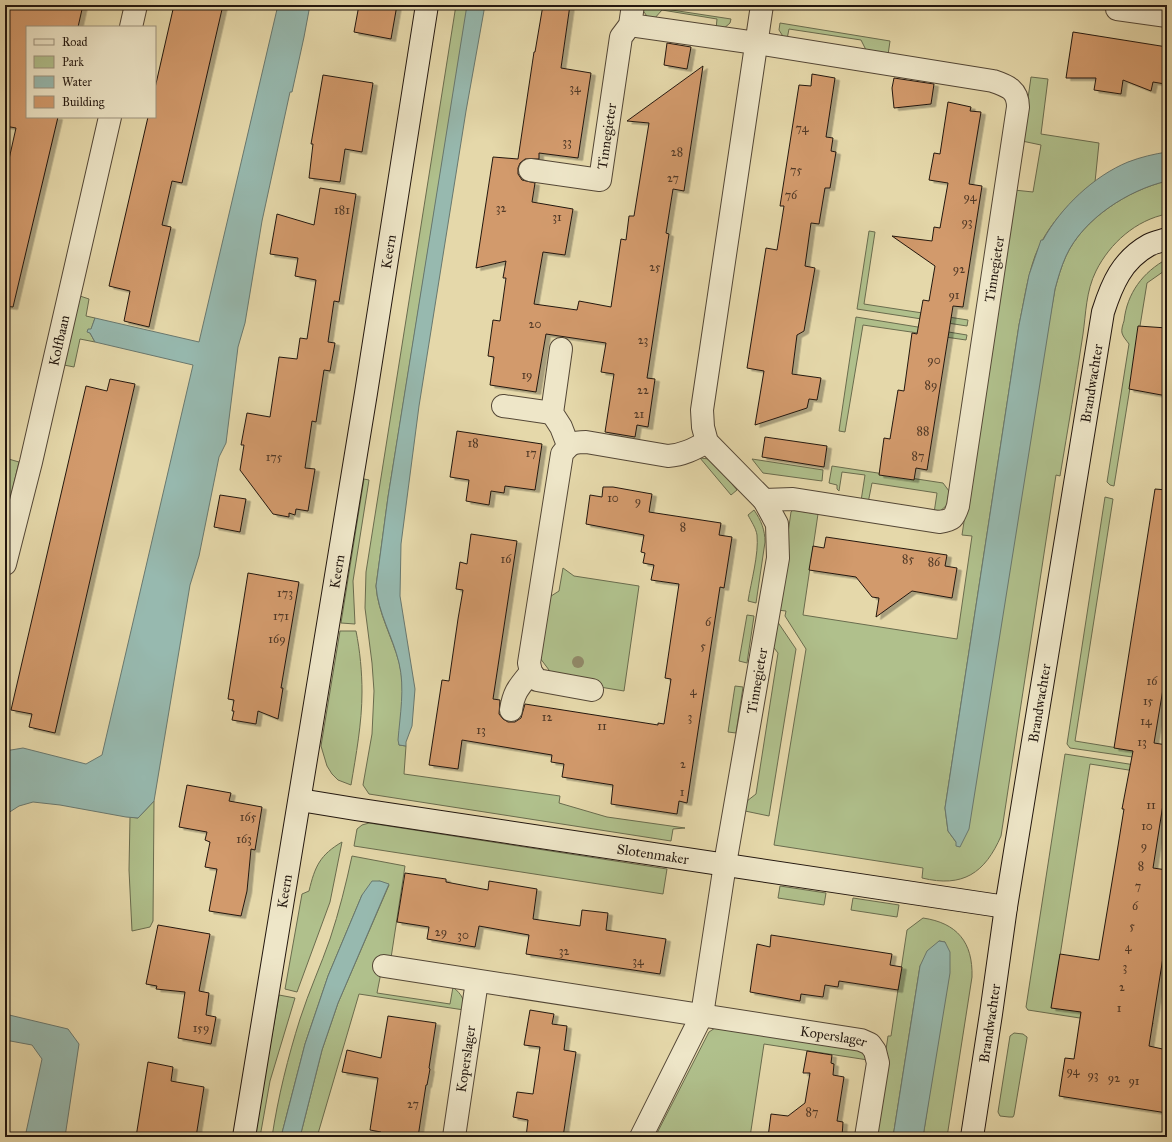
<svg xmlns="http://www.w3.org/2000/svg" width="1172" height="1142" font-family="'IM FELL Great Primer',serif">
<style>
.green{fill:#b0c08c;stroke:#6a6c4e}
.water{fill:#97b9af;stroke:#69786f}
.building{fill:#d29a6c;stroke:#23170f;filter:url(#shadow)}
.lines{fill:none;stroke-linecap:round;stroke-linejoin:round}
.street-casing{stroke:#544736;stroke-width:24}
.secondary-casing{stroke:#23170f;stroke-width:24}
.street{stroke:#eee6c8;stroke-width:22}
.secondary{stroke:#eee6c8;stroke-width:22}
.tree{fill:#918a69}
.labels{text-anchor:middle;stroke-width:4;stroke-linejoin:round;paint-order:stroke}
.number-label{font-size:12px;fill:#4f3826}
.street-label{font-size:14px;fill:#23170f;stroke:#eee6c8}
</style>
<defs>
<filter id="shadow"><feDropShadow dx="4.5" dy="2.5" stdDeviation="0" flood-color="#0004"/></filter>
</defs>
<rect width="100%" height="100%" fill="#e5d8aa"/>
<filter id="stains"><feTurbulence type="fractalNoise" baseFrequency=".005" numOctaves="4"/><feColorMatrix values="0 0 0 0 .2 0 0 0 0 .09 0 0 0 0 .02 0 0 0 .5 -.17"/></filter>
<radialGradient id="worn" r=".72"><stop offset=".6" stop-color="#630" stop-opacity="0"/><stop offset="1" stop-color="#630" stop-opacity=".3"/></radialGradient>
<g class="green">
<path d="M456 5H468L388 497 376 586C378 613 392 637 399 662 406 689 401 718 399 745L406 746 404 774 560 796 559 803 607 817 685 828 673 829 671 841 369 794 363 785 372 734 374 691 372 663 365 608 366 572Z"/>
<path d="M639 5 731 19 730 23 722 30 716 29 717 19 662 10 654 19H649Z"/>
<path d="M780 23 890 41 888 55 867 52 861 40 789 29 787 39 784 38 779 30Z"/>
<path d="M1031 77 1048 79 1041 134 1099 143 1095 182C1070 202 1047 225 1035 256 1027 278 1024 302 1019 325L945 808 948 831 956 842 1055 289C1058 278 1061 267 1066 256 1083 219 1128 190 1167 181V214C1136 220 1110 243 1096 271 1086 291 1086 313 1083 334 1076 381 1068 428 1060 476L1056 475 1001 836C985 873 963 888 922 878L923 868 774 845 806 649 785 616 786 611 777 610 791 512 793 510 818 514 803 615 957 639 972 536 962 535 1014 190 1033 192 1041 145 1022 141Z"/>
<path d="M869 231 875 232 864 304 968 320 967 326 857 309Z"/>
<path d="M1167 259V269L1147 283 1114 486 1110 485 1107 482 1129 344C1127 341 1123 337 1122 333 1121 330 1123 324 1124 321 1127 293 1143 272 1167 259Z"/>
<path d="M80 296 89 299 86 316 95 318 90 333 95 342 80 339 74 367 64 365Z"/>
<path d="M856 317 967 335 966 340 863 325 845 432 839 431Z"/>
<path d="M5 458 19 462 9 504 5 503Z"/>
<path d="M700 458 709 459 714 462 737 490 731 495Z"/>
<path d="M752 459 823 470 822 481 763 473Z"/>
<path d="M832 466 943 483 949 491 947 505 938 513H934L937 493 872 483 868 503 861 501 865 475 842 472 839 491 837 489V485L829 483Z"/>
<path d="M364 479 369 480 353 581 355 624 341 623Z"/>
<path d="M1105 497 1113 499 1075 741 1167 756V762L1070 748 1067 744Z"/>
<path d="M754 510C761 520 765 530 765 542L756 603 748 601C751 582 759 554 757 535 756 528 751 521 748 515Z"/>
<path d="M563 568 574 576 639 586 624 691 600 687 552 674 540 658 548 598 559 591Z"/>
<path d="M747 615 754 616 747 663 739 661Z"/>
<path d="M775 618 796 649 769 816 745 811 747 801 756 794 778 653 771 644Z"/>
<path d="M340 631H356C360 651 362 672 362 692 362 723 356 755 351 785L338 780 332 774 327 766 321 746Z"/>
<path d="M735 686 743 687 736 733 728 732Z"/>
<path d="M1065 754 1167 770V776L1090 764 1052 1007 1153 1023 1151 1029 1028 1010 1026 1007Z"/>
<path d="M154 801 153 921 150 927 132 931 129 870 130 817 138 818Z"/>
<path d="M369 823 667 869 663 894 354 846 357 829 362 825Z"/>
<path d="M342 842 330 902 297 992 285 989 302 894 309 891C315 866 320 855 342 842Z"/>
<path d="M352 856 405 866 391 958 384 957 377 993 450 1004 453 987C462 995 464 998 464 1010L359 994 317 1137H300L322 1050 338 1003 389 885 379 881 362 895 328 976 305 1044 281 1137H272C278 1097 288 1057 300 1019 309 991 321 965 330 939 339 912 346 884 352 856Z"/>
<path d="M780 886 826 893 824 905 778 898Z"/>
<path d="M853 898 899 905 897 917 851 910Z"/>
<path d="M923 918C957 923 973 942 972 977L947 1137H923L928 1104 945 942 939 941 920 966 893 1137H873L888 1036H891L907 930Z"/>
<path d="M279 995 295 998 270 1081 260 1137H254Z"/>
<path d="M715 1028 863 1051 868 1060 764 1044 750 1137H655L709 1032Z"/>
<path d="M1014 1033 1023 1034 1027 1037V1038L1014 1115 1013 1117H1009L1000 1116 998 1112 1010 1036Z"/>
</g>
<g class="water">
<path d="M278 5H310L304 37 292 92H290L262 221 245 323 238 347 226 443 219 457 199 556 190 585 154 801 138 818 126 817 60 805 33 802 19 806 5 815V751L23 748 86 764 102 755 193 365 95 342 90 333 87 332 88 329H91L95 318 199 342Z"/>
<path d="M467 5H485L466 111 419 406 401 544 400 596 415 689 412 726 406 742V746L399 745 398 740C400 715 405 688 399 663 393 637 378 613 376 586L388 497Z"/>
<path d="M1167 152V181C1128 190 1083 219 1066 256 1061 267 1058 278 1055 289L969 829 960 847 956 846V842L948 831 945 808 1019 325 1029 275 1041 240H1043C1061 207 1094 176 1128 162 1141 157 1154 154 1167 152Z"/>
<path d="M372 881H380L389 884 338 1003 322 1050 300 1137H281L305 1044 328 976 362 895Z"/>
<path d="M939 941 945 942 950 952V973L923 1137H893L920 966 927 951Z"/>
<path d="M5 1014 68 1029 79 1044 65 1137H25L42 1059 32 1045 5 1040Z"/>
</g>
<g class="building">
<path d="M5 5H83L78 27H27V117H58L13 307 5 306V177L16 128 5 126Z"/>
<path d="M174 5H223L182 183 172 181 162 225 171 227 149 327 124 321 130 291 109 286 148 117H155V88Z"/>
<path d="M359 5H397L391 39 354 32Z"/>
<path d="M543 5H570L561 68 591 73 578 158 539 153V159H525L520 163 518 168V174L522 180 535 183 532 202 573 209 565 255 543 252 534 304 577 310 579 301 611 307 621 239 626 240 629 216H634L649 123 627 121 703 66 684 191 673 189 666 233 669 234 647 378 655 379 648 427 637 425 635 437 605 432 614 374 601 372 606 343 546 334 536 392 490 385 494 357 488 356 493 320 500 321 506 278H503L506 261 476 268 493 157 518 159 534 52H535Z"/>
<path d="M1073 32 1167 47V71L1165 84 1153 82 1151 91 1123 80 1121 94 1094 90 1096 78H1066Z"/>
<path d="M667 43 691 47 687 69 664 65Z"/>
<path d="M812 74 835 78 826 137 833 138 831 151 836 152 830 188H825L819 224 811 223 805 266 815 268 804 331 797 335 792 374 821 378 817 400 809 399 807 408 755 425 764 371 747 368 766 248 777 250 784 206H780L799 85 811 86Z"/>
<path d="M323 75 373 83 362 152 345 149 340 182 309 178 313 144H311Z"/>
<path d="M894 78 934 84 931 104 894 108 892 88Z"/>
<path d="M948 102 971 107 970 111 981 112 969 184 982 186 963 307 953 306 927 470 916 468 914 480 879 475 884 438 890 439 898 390 904 391 912 333 917 334 923 300 929 301 935 266 892 236 932 241 934 227 940 228 948 183 929 180 934 153 940 154Z"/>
<path d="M320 188 356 194 339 302 334 301 328 342 335 343 330 371 324 370 316 422 312 421 305 468 315 469 308 511 296 509 295 515 289 513V517L273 514 240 470 244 445H241L247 413 270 417 279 357 297 359 300 338 307 339 316 280 295 276 298 258 270 254 277 214 314 225Z"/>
<path d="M1138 326 1167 328V396L1129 389Z"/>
<path d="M110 379 135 384 55 733 29 727 32 714 11 710 86 386 107 391Z"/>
<path d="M457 431 542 444 535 490 505 486 504 493 491 491 489 505 466 501 469 480 450 477Z"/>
<path d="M765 437 827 446 824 467 762 457Z"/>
<path d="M603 487H613L652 494 649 512 721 523 719 535 732 537 724 588 720 587 687 803 679 801 677 814 611 804 613 785 562 777 564 764 551 762 552 755 462 740 458 769 429 765 442 680 449 681 458 619 463 590 456 589 460 562 467 564 471 534 517 541 493 699 500 700 499 714 503 719 508 722H515L521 718 525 704 658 725V723L664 724 671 679 665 678 679 584 651 580 654 565 643 563 645 553 641 552 644 535 586 524 590 495 602 497Z"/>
<path d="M1155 489 1167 490V665L1154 743 1167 745V779L1153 868 1167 870V932L1149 1046 1167 1050V1113L1059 1096 1065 1058 1074 1059 1081 1012 1051 1008 1060 954 1099 960 1117 852 1124 809H1122L1133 751 1114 748Z"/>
<path d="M220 495 246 499 240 532 214 527Z"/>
<path d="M826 537 947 555 945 566 957 568 952 598 912 591 876 617 879 598 872 597 856 577 809 570 813 546 824 548Z"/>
<path d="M248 573 299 582 281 688H283L278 719 258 711 256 724 232 720 234 711H232L234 700 228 699Z"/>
<path d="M187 785 231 793 229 801 262 807 255 850 251 849 247 891 241 916 209 911 217 869 205 867 210 842 205 840 207 832 179 827Z"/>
<path d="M405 873 446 879V882L488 890 489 881 537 889 533 919 580 926 582 910 608 913 606 930 666 939 660 974 526 954 529 935 479 926 475 947 427 939 429 927 397 922Z"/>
<path d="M158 925 210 934 199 991 209 993 206 1015 216 1017 211 1044 178 1038 185 992 156 989 157 986 146 984Z"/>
<path d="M771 935 892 954 890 965 902 967 898 990 839 981 838 987 825 985 823 997 801 994 800 1001 750 992 757 944 770 947Z"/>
<path d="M530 1010 554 1014 552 1024 567 1026 564 1050 576 1052 563 1137H526L528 1120 513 1117 517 1092 533 1094 540 1047 524 1045Z"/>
<path d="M388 1016 436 1023 429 1068 430 1069 427 1085H426L418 1137H380L381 1132 370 1130 378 1078 342 1072 347 1050 381 1058Z"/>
<path d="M807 1051 832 1055 831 1063 834 1064 833 1075 844 1077 837 1121 843 1122 842 1137H768L771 1114 788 1116 805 1103 810 1073H803Z"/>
<path d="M148 1062 173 1067 171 1081 204 1087 196 1137H136Z"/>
</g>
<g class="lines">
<g class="street-casing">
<g id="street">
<path d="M1117 9 1167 16"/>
<path d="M630 25 756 43 993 81C1008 86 1018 90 1018 107L958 506C954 518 953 520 939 522L793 499 764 500"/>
<path d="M131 27 136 5"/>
<path id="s1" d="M530 170 600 180 621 37 630 25 633 5"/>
<path d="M561 349 552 413 561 427 568 445"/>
<path d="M503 406 552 413"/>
<path id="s2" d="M5 564 31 462 110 117"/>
<path d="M592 690 537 680 531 672 529 663 562 454C570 443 574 442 586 442L668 456C683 455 694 449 707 442"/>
<path d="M511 710C514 691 519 687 531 672"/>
<path id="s3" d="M384 966 861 1040 870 1044 875 1051 878 1063 866 1137"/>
<path id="s4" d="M454 1137 477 981"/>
<path id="s5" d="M641 1137 702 1015 725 864 778 558 777 524 764 500 707 442 703 427 702 410 762 5"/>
</g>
</g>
<g class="secondary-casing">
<g id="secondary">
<path id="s6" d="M300 800 355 809 1006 907"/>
<path id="s7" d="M244 1137 366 393 427 5"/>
<path id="s8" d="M972 1137 991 1014 1006 907 1103 312C1112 284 1122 260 1149 245 1155 242 1161 241 1167 239"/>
</g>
</g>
<use href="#street" class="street"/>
<use href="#secondary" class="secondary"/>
</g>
<circle class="tree" cx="578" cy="662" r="6"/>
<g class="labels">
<g class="number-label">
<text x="575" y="92">34</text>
<text x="802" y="132">74</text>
<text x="567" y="146">33</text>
<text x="677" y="156">28</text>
<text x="796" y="174">75</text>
<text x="673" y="182">27</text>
<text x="791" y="199">76</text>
<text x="970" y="201">94</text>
<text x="501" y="212">32</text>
<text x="342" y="214">181</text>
<text x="557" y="221">31</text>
<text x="967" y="226">93</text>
<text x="655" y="271">25</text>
<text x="959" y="273">92</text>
<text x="954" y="299">91</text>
<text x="535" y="328">20</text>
<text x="643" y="344">23</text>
<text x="934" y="364">90</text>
<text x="527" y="379">19</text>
<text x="931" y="389">89</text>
<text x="643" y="394">22</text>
<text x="639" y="418">21</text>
<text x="923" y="435">88</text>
<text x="473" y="447">18</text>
<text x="531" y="457">17</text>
<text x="918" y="460">87</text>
<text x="274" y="461">175</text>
<text x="613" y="502">10</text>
<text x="638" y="505">9</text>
<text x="683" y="531">8</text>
<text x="506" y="563">16</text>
<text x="908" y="563">85</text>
<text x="934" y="566">86</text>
<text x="285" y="597">173</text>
<text x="281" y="620">171</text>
<text x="708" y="626">6</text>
<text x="277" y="643">169</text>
<text x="703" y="650">5</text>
<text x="1152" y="685">16</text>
<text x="693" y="695">4</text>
<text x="1148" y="705">15</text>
<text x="547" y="721">12</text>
<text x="690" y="721">3</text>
<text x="1146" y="725">14</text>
<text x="602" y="730">11</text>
<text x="481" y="734">13</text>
<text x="1142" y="746">13</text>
<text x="683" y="768">2</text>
<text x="682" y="796">1</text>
<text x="1151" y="809">11</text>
<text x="248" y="821">165</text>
<text x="1147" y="830">10</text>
<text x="244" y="843">163</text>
<text x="1144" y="850">9</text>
<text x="1141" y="870">8</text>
<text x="1138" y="890">7</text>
<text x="1135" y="910">6</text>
<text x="1132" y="930">5</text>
<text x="441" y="936">29</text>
<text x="463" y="939">30</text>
<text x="1128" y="951">4</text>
<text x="564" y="955">32</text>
<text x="638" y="965">34</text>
<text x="1125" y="971">3</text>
<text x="1122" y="991">2</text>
<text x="1119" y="1012">1</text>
<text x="201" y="1032">159</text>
<text x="1073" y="1075">94</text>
<text x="1093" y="1079">93</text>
<text x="1114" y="1082">92</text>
<text x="1134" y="1085">91</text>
<text x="413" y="1108">27</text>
<text x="812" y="1116">87</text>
</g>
<g class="street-label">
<text dy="5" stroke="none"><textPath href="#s1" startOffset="115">Tinnegieter</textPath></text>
<text dy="5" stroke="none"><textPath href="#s7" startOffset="897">Keern</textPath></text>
<text transform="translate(994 269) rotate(-81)" y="5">Tinnegieter</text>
<text dy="5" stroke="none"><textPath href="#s2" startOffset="230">Kolfbaan</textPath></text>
<text dy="5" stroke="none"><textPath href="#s8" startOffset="763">Brandwachter</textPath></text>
<text dy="5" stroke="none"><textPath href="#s7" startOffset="573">Keern</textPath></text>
<text dy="5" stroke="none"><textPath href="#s5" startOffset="475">Tinnegieter</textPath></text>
<text dy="5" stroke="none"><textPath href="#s8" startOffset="439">Brandwachter</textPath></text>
<text dy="5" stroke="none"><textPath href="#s6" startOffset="357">Slotenmaker</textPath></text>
<text dy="5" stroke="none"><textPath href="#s7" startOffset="249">Keern</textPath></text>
<text dy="5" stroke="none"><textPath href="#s8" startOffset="115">Brandwachter</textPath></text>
<text dy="5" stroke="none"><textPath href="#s3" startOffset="455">Koperslager</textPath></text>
<text dy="5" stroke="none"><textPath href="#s4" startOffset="79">Koperslager</textPath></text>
</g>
</g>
<rect width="1172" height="1142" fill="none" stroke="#e5d8aa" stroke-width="20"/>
<rect x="6" y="6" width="1160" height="1130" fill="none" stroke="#23170f" stroke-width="2"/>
<rect x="10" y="10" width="1152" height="1122" fill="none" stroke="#23170f"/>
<rect x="26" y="26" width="130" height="92" fill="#eee6c8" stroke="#9d937e"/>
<rect x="34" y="39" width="20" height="6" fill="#eee6c8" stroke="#9d937e"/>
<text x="62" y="46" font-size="12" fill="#23170f">Road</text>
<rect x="34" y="56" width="20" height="12" fill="#b0c08c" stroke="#9d937e"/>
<text x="62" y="66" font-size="12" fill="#23170f">Park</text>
<rect x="34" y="76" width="20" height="12" fill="#97b9af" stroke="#9d937e"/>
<text x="62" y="86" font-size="12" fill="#23170f">Water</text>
<rect x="34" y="96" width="20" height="12" fill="#d29a6c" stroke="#9d937e"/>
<text x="62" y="106" font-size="12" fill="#23170f">Building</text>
<rect width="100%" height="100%" filter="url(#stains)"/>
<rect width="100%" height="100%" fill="url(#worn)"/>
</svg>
